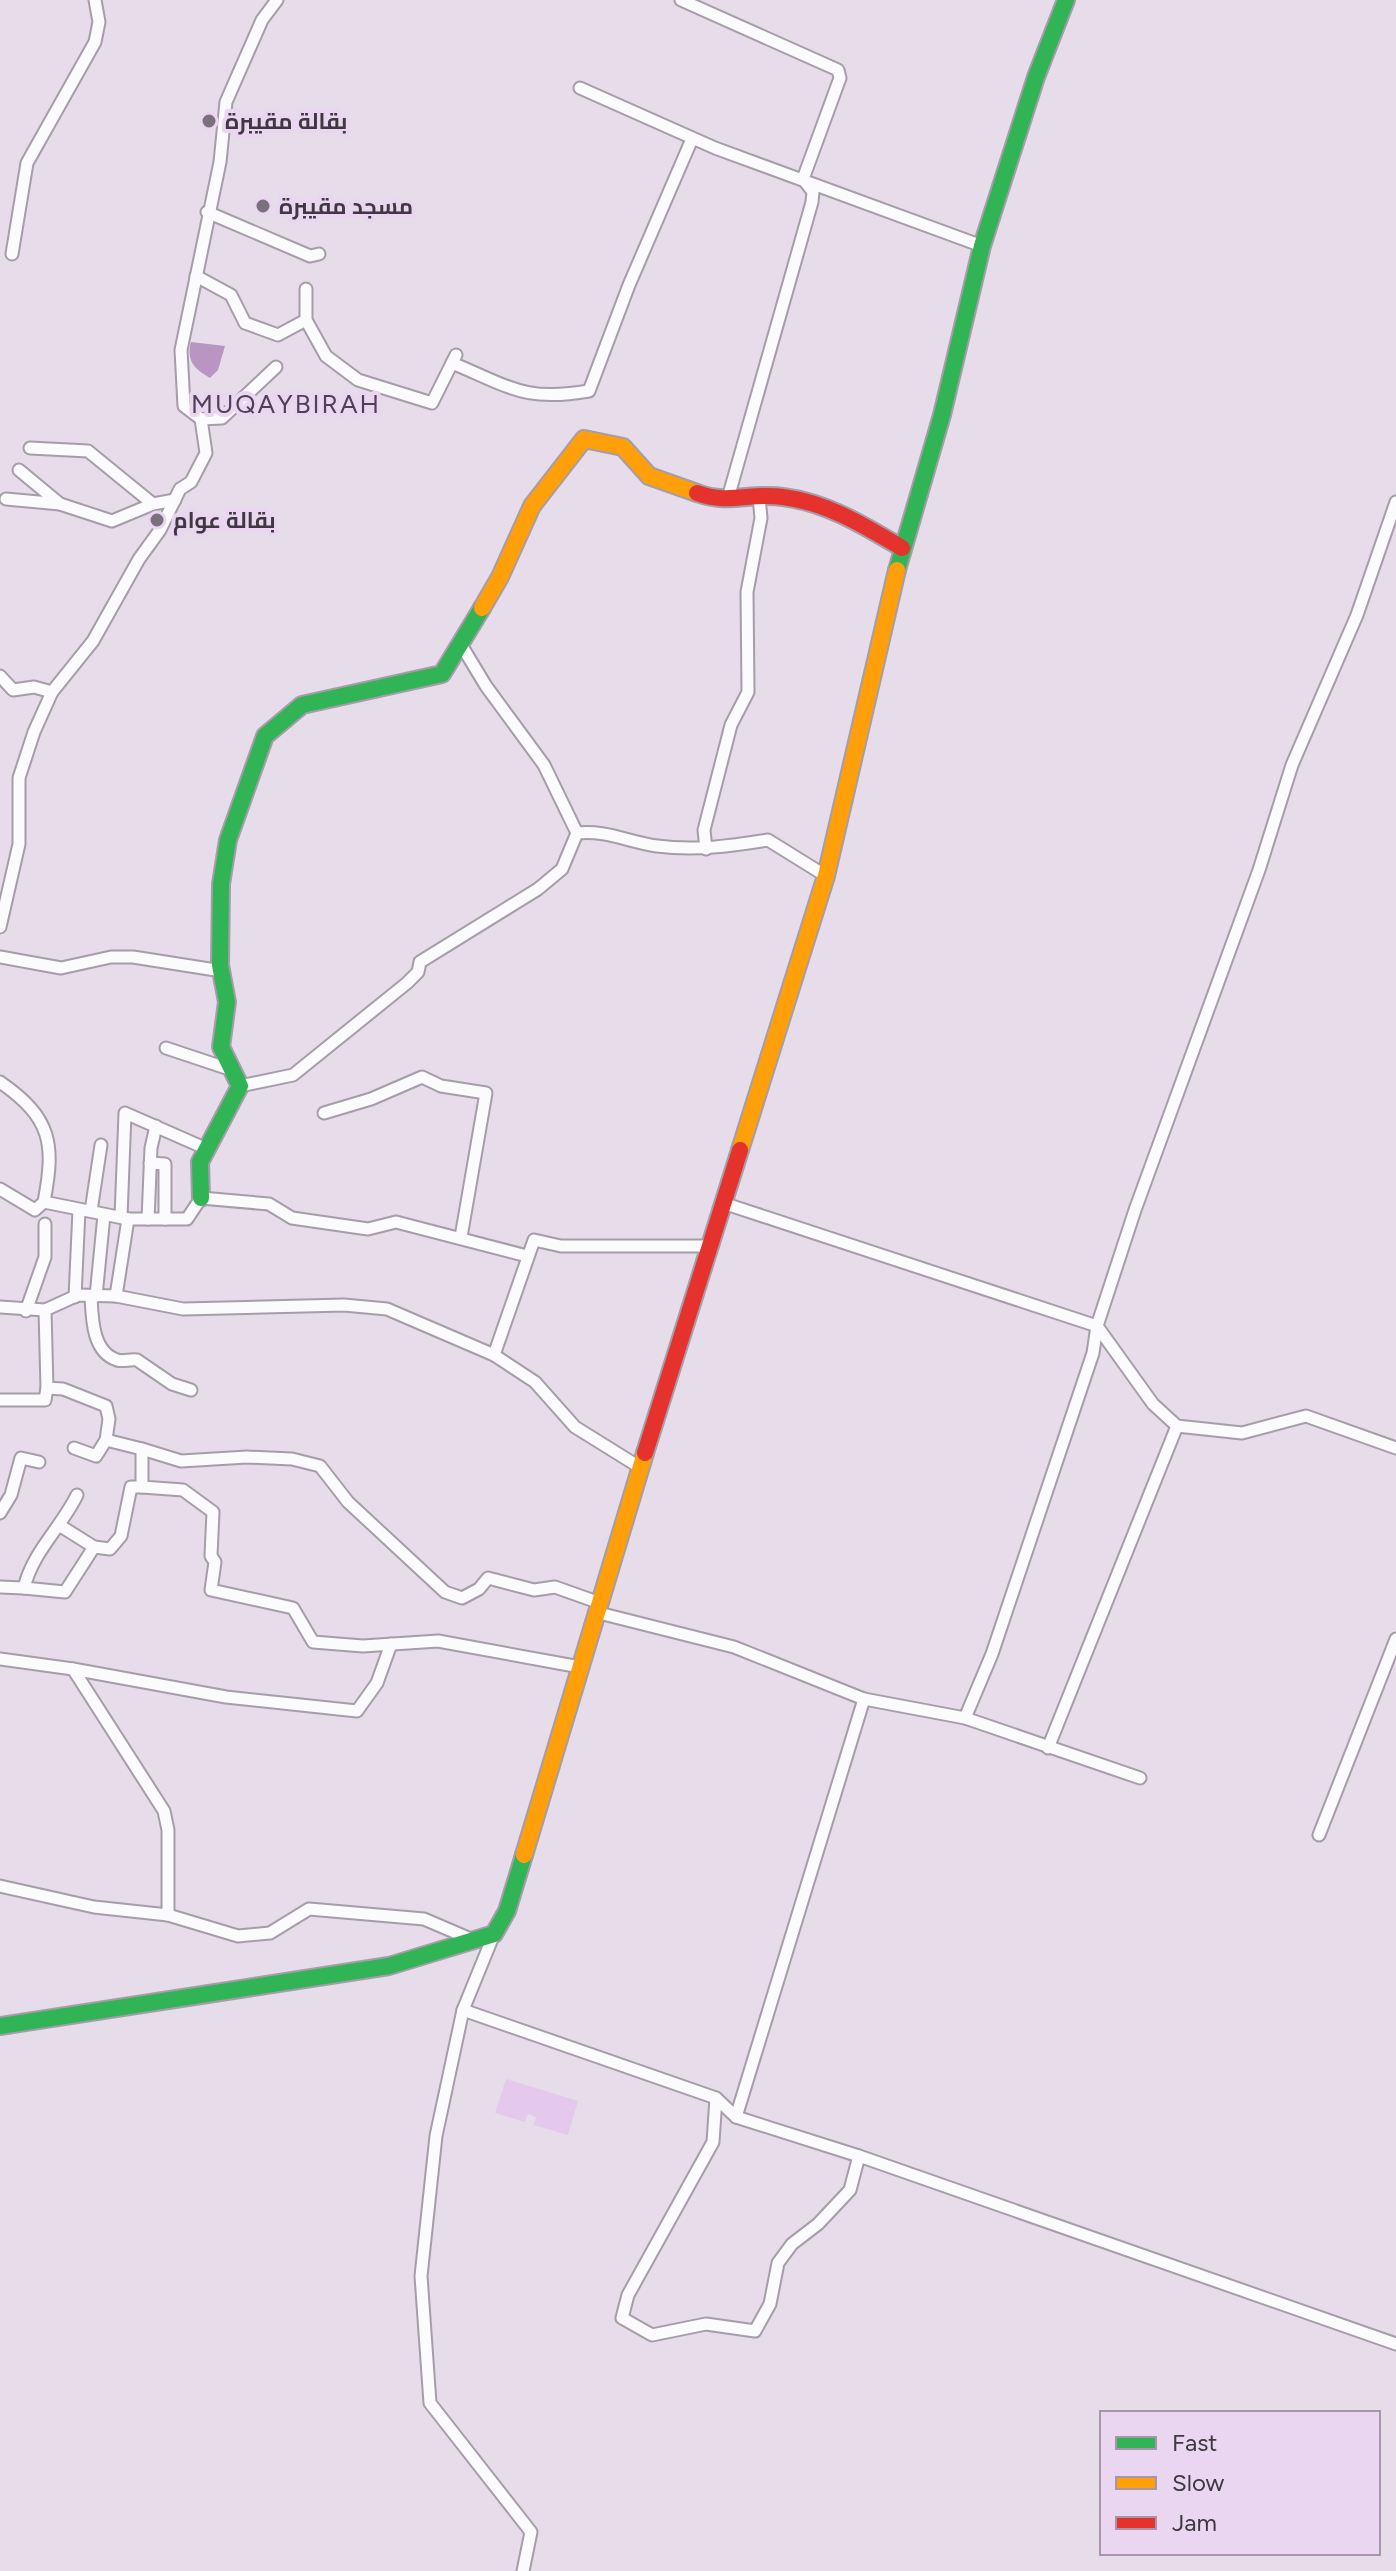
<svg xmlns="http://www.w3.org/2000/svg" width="1396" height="2571" font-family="Figtree,Cairo,sans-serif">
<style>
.green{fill:#e4c9ed}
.water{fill:#b895c3}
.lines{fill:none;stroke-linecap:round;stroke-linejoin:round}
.street-casing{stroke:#a59da7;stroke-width:15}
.fast-casing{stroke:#a59da7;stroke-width:20}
.slow-casing{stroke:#a59da7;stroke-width:20}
.jam-casing{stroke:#a59da7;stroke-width:20}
.street{stroke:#fbfafc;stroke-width:11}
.fast{stroke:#30b455;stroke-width:16}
.slow{stroke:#ff9f0a;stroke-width:16}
.jam{stroke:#e5322d;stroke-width:16}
.poi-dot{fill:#79717c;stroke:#ead6f0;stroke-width:3}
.labels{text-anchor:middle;stroke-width:8;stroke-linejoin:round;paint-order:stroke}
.poi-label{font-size:22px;font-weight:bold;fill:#3f3741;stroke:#ead6f0;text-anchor:start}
.quarter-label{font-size:26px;letter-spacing:2px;fill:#504055;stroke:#ead6f0}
</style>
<rect width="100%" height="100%" fill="#e6dcea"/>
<path class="green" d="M506 2079 578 2101 568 2135 534 2125 536 2117 528 2114 525 2122 495 2113Z"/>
<path class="water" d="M191 342 225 346 218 370 210 378C194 369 186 360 191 342Z"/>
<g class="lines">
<g class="street-casing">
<g id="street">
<path d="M681 0 838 70 840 78 803 179 813 192 812 202 728 498"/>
<path d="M580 88 715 148 982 246"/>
<path d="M207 212 310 256 319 254"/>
<path d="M12 254 27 163 95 42 99 22 95 0"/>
<path d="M196 276 231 295 245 323 278 335 306 320"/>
<path d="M306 289V320L326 356 358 380 432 403 452 363"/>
<path d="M456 355 452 363C510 387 525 402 589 391L629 285 692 139"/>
<path d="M201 419 184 406 181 350 220 162 226 102 262 20 277 0"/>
<path d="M30 448 88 451 153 504"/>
<path d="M19 470 60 504 112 521 153 504 175 500"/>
<path d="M6 499 60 504"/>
<path d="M0 676 13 690 34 687 52 692"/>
<path d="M577 833C607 830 628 842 657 846 695 851 731 846 768 840L826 876"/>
<path d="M706 849 704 830 731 725 748 692 747 592 761 518 759 497"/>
<path d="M0 927 19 844V778L34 732 52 692 93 641 139 559 160 530 180 489 191 482 206 453 201 419 222 418 276 367"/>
<path d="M0 957 61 968 111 957H133L222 971"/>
<path d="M166 1048 229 1069"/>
<path d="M0 1082C52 1118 55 1144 44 1202L128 1219H187L201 1198 269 1204 292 1218 368 1229 396 1222 527 1256"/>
<path d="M240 1086 293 1075 407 983 418 972 420 962 538 889 562 869 577 833 544 765 486 686 460 643"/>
<path d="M324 1113 371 1099 422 1077 441 1086 486 1093 461 1237"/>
<path d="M150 1163 165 1164V1219"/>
<path d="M0 1189 35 1210 44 1202"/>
<path d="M723 1203 1097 1326 1153 1404 1177 1426 1242 1433 1306 1416 1396 1448"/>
<path d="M91 1211 101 1145"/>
<path d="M121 1217 125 1113 207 1149"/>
<path d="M148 1219 151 1148 156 1126"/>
<path d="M91 1296C92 1317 92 1352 117 1360 123 1362 130 1359 137 1360L172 1384 191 1390"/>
<path d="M96 1296 104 1215"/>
<path d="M116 1296 128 1219"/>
<path d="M75 1297 79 1210"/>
<path d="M0 1307 45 1310 78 1295 116 1296 183 1309 344 1305 387 1309 494 1355"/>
<path d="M45 1310 47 1388 63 1389 106 1406 109 1419 106 1440 142 1449V1487L183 1490 213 1512 211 1556 215 1562 211 1590 293 1608 313 1642 363 1646 438 1641 580 1667"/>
<path d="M26 1311 45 1257V1224"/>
<path d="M0 1400H45L47 1388"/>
<path d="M74 1448 96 1456 106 1440"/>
<path d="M142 1449 181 1461 247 1457 292 1459 320 1466 348 1502 445 1592 462 1598 479 1589 488 1578 534 1590 555 1587 600 1603"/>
<path d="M641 1468 575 1427 535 1382 494 1355 534 1240 561 1246H710"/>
<path d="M0 1513 11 1495 21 1458 39 1462"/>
<path d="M94 1547 110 1549 121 1536 131 1487H142"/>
<path d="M0 1587 24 1588C33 1551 61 1528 77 1495"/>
<path d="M24 1588 65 1592 94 1547 59 1525"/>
<path d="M595 1612 734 1647 864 1699 965 1718 1140 1778"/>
<path d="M0 1659 73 1669 226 1697 357 1711 377 1683 391 1644"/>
<path d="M73 1669 164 1811 168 1830V1915"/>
<path d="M965 1718 992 1654 1093 1353 1097 1326 1135 1210 1259 870 1292 765 1357 615 1396 502"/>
<path d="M1048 1748 1177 1426"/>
<path d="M1319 1835 1396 1639"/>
<path d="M0 1886 94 1907 168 1915 238 1936 270 1933 309 1909 424 1919 473 1940"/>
<path d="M494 1934 463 2010 436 2136 421 2276 430 2403 531 2532 523 2571"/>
<path d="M463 2010 716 2098 736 2117 859 2156 1396 2344"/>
<path d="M716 2098 713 2142 628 2295 622 2318 652 2335 706 2324 755 2331 770 2304 778 2263 792 2244 818 2224 850 2190 859 2156"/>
<path d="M736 2117 864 1699"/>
</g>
</g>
<g class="fast-casing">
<g id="fast">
<path d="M897 570 942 415 982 246 1036 77 1066 0"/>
<path d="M201 1198 200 1162 240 1086 221 1047 227 1002 220 965 221 884 228 840 265 736 302 705 442 674 482 608"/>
<path d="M0 2026 389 1966 494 1934 507 1911 524 1855"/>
</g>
</g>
<g class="slow-casing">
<g id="slow">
<path d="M482 608 500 577 532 506 584 439 623 447 649 476 697 493"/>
<path d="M740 1150 826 876 897 570"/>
<path d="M524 1855 645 1453"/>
</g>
</g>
<g class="jam-casing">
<g id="jam">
<path d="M697 493C729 505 751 492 783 497 828 503 863 525 902 548"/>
<path d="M645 1453 740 1150"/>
</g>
</g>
<use href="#street" class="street"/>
<use href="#fast" class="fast"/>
<use href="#slow" class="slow"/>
<use href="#jam" class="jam"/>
</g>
<g class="poi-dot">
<circle cx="209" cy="121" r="8"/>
<circle cx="263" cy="206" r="8"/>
<circle cx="157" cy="520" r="8"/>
</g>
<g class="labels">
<g class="poi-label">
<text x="225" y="129">بقالة مقيبرة</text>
<text x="279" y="214">مسجد مقيبرة</text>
<text x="173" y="528">بقالة عوام</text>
</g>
<g class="quarter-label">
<text x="286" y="413">MUQAYBIRAH</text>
</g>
</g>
<rect x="1100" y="2411" width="280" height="144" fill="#ead6f0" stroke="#a696aa" stroke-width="2"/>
<rect x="1116" y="2437" width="40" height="12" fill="#30b455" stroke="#a696aa" stroke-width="2"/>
<text x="1172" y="2451" font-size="24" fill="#3f3741">Fast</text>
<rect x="1116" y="2477" width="40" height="12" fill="#ff9f0a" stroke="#a696aa" stroke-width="2"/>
<text x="1172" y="2491" font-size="24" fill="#3f3741">Slow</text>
<rect x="1116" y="2517" width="40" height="12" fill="#e5322d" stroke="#a696aa" stroke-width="2"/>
<text x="1172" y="2531" font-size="24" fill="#3f3741">Jam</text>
</svg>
